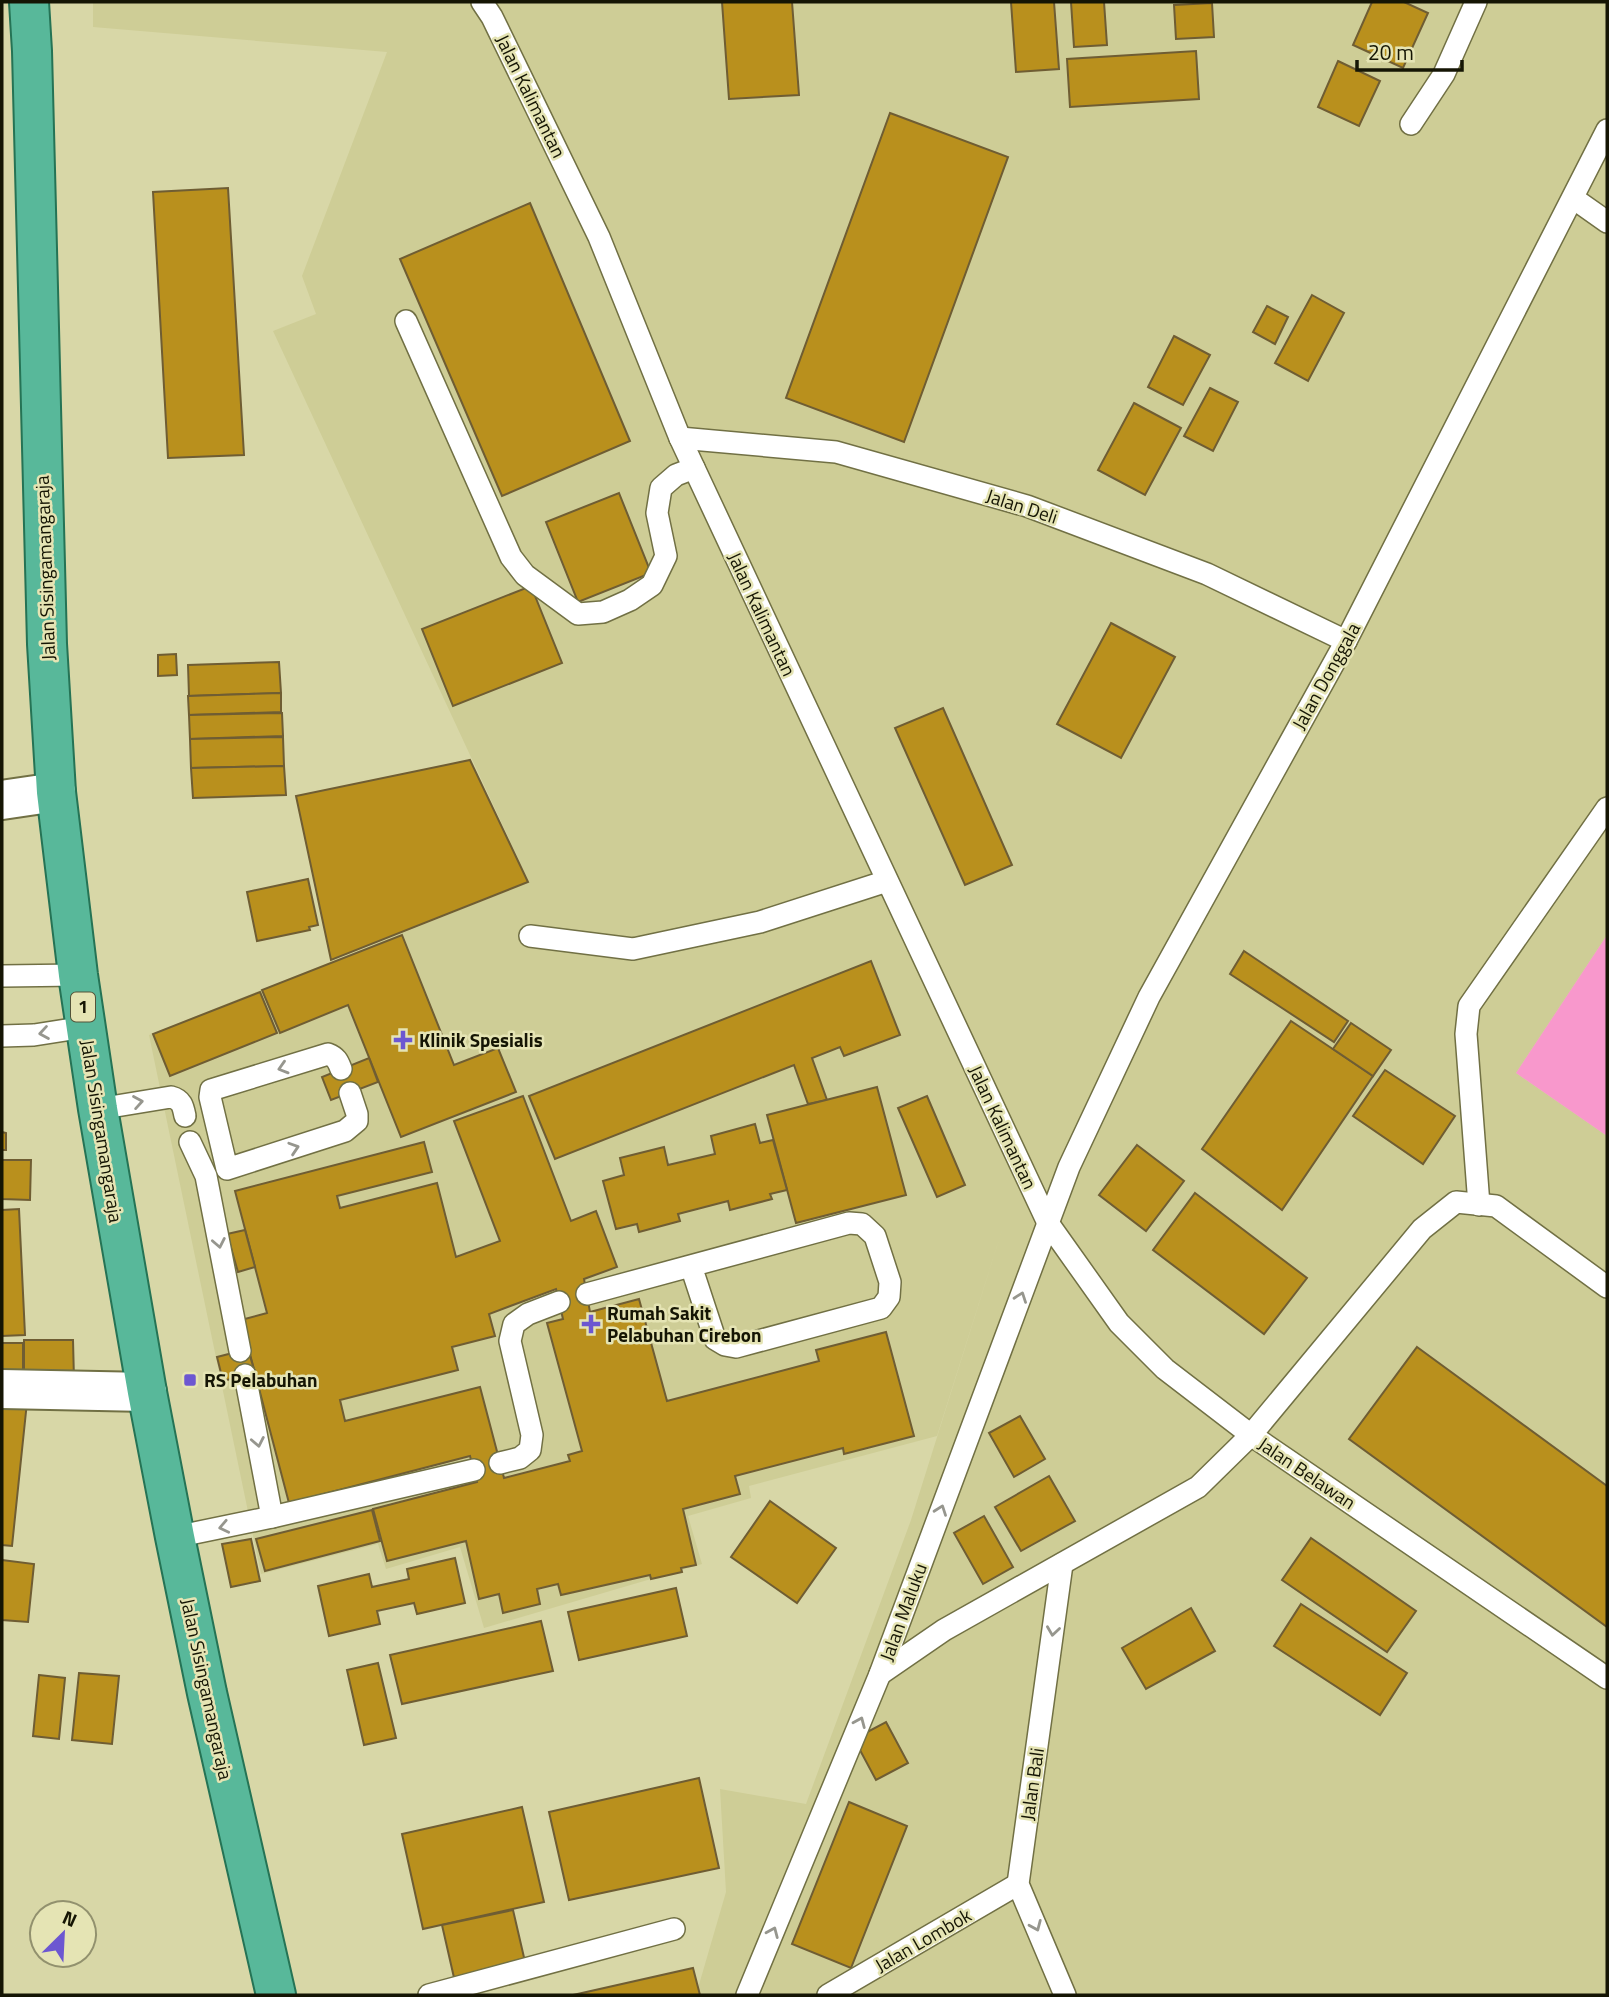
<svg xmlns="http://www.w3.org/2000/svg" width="1609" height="1997" font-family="'Titillium Web',sans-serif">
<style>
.built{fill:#cecd96}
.water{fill:#f898cc}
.building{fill:#b9901d;stroke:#6f5d33;stroke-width:2;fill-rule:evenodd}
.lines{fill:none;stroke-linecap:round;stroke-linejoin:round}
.service-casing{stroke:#717044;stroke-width:24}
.minor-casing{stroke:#717044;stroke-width:42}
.trunk-casing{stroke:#257355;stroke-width:42}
.service{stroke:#fff;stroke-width:21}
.minor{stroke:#fff;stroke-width:38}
.trunk{stroke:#58b89a;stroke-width:38}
.oneway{stroke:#96968e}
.poi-dot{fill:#6c57d1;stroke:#e5e4b4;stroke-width:2.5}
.labels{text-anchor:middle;stroke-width:5;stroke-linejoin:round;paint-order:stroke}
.shield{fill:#e5e4b4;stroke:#535339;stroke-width:2}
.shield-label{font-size:18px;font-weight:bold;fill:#151504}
.street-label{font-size:19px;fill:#151504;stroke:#e5e4b4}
.poi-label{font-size:19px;font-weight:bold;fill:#151504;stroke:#e5e4b4;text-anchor:start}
</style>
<rect width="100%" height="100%" fill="#d8d7a7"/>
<path class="built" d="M93 2H1607V935L1516 1073 1607 1136V1995H696L726 1892 720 1789 806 1804 911 1520 1008 1211 937 1436 749 1486 751 1498 688 1516 702 1564 484 1628 460 1547 386 1569 378 1544 261 1574 149 1035 529 882 273 331 316 314 302 276 387 52 93 27Z"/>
<path class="water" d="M1607 935V1136L1516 1073Z"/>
<g class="building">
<path d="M722 2H792L799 95 729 99Z"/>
<path d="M1011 2H1054L1059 69 1016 72Z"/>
<path d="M1071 2H1104L1107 45 1074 47Z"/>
<path d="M1372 2H1404L1428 13 1403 68 1353 45Z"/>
<path d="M1212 3 1214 37 1176 39 1174 5Z"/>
<path d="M1196 51 1199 99 1070 107 1067 59Z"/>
<path d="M1338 61 1380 81 1359 126 1318 107Z"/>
<path d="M890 113 1008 157 904 442 786 398Z"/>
<path d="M228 188 244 455 168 458 153 192Z"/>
<path d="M530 203 630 441 502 496 400 259Z"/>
<path d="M1312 295 1344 313 1308 381 1275 363Z"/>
<path d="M1267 306 1288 317 1275 344 1253 332Z"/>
<path d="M1174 336 1210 355 1183 405 1148 387Z"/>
<path d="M1210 388 1238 402 1213 451 1184 436Z"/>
<path d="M1134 403 1181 428 1145 495 1098 470Z"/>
<path d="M619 493 651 573 578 602 546 522Z"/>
<path d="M531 586 562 663 453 706 422 629Z"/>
<path d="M1111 623 1175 657 1121 758 1057 724Z"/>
<path d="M176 654 177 675 158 676V655Z"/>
<path d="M279 662 281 693 189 696 188 665Z"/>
<path d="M281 693V712L189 715 188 696Z"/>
<path d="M943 708 1012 865 965 885 895 728Z"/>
<path d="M282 713 283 736 190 739 189 715Z"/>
<path d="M283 737 284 766 191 768 190 739Z"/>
<path d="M470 760 528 882 331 960 296 796Z"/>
<path d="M284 766 286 795 193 798 191 768Z"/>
<path d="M308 879 318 925 309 927 310 930 257 941 247 892Z"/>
<path d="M402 935 454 1065 498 1048 516 1092 401 1137 348 1005 280 1033 262 990Z"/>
<path d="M1244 951 1348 1021 1334 1042 1230 974Z"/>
<path d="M871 961 900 1035 844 1056 840 1047 812 1058 827 1100 808 1104 794 1065 555 1159 529 1096Z"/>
<path d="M260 992 277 1033 170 1076 153 1034Z"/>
<path d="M1291 1021 1373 1076 1282 1210 1202 1149Z"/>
<path d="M1351 1023 1391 1050 1373 1076 1333 1049Z"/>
<path d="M369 1058 378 1082 331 1100 322 1077Z"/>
<path d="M1385 1070 1455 1116 1423 1164 1353 1116Z"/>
<path d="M877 1087 906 1195 796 1223 767 1115Z"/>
<path d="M523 1096 571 1221 596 1211 617 1267 584 1279 590 1312 639 1299 667 1401 819 1361 816 1350 886 1332 914 1436 844 1454 843 1448 735 1476 740 1494 683 1509 696 1565 681 1568 682 1572 651 1579 650 1575 561 1595 558 1584 537 1589 540 1604 503 1613 499 1594 479 1599 466 1541 387 1561 373 1509 477 1482 470 1456 289 1503 241 1320 267 1313 235 1191 424 1142 432 1172 337 1196 340 1208 437 1183 456 1257 500 1241 454 1121ZM556 1289 563 1319 547 1323 582 1451 568 1455 570 1461 504 1478 480 1387 345 1421 340 1400 458 1370 452 1347 495 1336 489 1314Z"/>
<path d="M927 1096 965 1185 937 1197 898 1108Z"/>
<path d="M755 1124 760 1143 773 1140 787 1190 770 1194 772 1199 730 1210 728 1201 678 1214 680 1221 639 1232 637 1224 616 1229 603 1181 624 1175 620 1158 664 1147 668 1165 715 1154 711 1136Z"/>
<path d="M2 1132 6 1133V1150H2Z"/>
<path d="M1137 1145 1184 1181 1146 1231 1099 1195Z"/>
<path d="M2 1160H31L30 1200 2 1199Z"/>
<path d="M1195 1193 1307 1278 1264 1334 1153 1250Z"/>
<path d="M19 1209 25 1335 2 1336V1210Z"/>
<path d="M245 1230 255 1267 238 1272 227 1234Z"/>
<path d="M24 1340H73L74 1380 24 1381Z"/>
<rect x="2" y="1343" width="21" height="34"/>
<path d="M1417 1347 1607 1486V1627L1349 1439Z"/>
<path d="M248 1349 255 1373 223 1381 217 1357Z"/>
<path d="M2 1399 27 1402 12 1546 2 1545Z"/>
<path d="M1020 1416 1045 1459 1014 1477 989 1433Z"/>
<path d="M1049 1476 1075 1521 1021 1551 995 1507Z"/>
<path d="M770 1501 836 1548 797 1603 731 1557Z"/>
<path d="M372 1510 380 1541 265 1571 256 1539Z"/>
<path d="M984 1516 1013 1567 983 1584 954 1533Z"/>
<path d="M1311 1538 1416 1611 1387 1652 1282 1580Z"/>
<path d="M251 1539 260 1581 231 1587 222 1544Z"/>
<path d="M455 1558 465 1603 417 1614 414 1603 377 1611 380 1624 329 1636 318 1586 369 1574 372 1587 409 1579 407 1569Z"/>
<path d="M2 1560 34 1564 28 1622 2 1620Z"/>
<path d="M676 1588 687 1636 579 1660 568 1612Z"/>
<path d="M1301 1604 1407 1673 1380 1715 1274 1646Z"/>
<path d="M1191 1608 1215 1651 1146 1689 1122 1648Z"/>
<path d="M541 1621 553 1671 402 1704 390 1655Z"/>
<path d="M378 1663 396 1738 364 1745 347 1670Z"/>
<path d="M79 1673 119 1676 112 1744 72 1740Z"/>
<path d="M39 1675 65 1678 59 1739 33 1736Z"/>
<path d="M886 1722 908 1763 876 1780 854 1739Z"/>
<path d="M699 1778 719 1868 569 1900 549 1812Z"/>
<path d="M849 1802 907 1826 851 1968 792 1944Z"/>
<path d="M522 1807 544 1902 423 1929 402 1834Z"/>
<path d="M513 1910 526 1966 455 1982 442 1925Z"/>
<path d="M693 1968 700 1995H573Z"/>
</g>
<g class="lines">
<g class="service-casing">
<g id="service">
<path d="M482 2 492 17 599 237 680 438 1048 1223 1119 1323 1165 1369 1251 1435 1607 1678"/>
<path d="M1411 124 1444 74 1476 2"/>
<path d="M1573 198 1607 222"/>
<path d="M406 321 511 557 525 575 578 614 603 612 630 600 652 585 666 556 657 513 661 488 676 475 694 468"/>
<path d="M680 438 836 452 1027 506 1207 574 1346 641"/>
<path d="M530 936 633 949 760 922 887 881"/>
<path d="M2 976 78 975"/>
<path d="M2 1036 34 1035 85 1027"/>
<path d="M341 1069C338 1061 336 1057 328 1054L211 1090 210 1097 227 1169 345 1131 357 1121V1114L350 1093"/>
<path d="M98 1109 171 1097C182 1100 183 1106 185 1116"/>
<path d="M190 1142 206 1176 240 1351"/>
<path d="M1479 1205 1466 1034 1469 1006 1607 808"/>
<path d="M587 1294 849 1223 862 1224 875 1236 890 1282 889 1297 881 1308 736 1347 725 1345 715 1339 691 1266"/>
<path d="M245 1375 272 1517"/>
<path d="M500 1463 520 1458 530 1450 532 1435 510 1341 514 1324 528 1314 559 1302"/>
<path d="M175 1537 272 1517 474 1470"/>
<path d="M1062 1564 1018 1884 1065 1995"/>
<path d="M880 1674 944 1630 1198 1487 1251 1435 1422 1229 1456 1202 1496 1206 1607 1287"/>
<path d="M429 1995 674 1929"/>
<path d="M747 1995 880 1674 1069 1167 1149 997 1346 641 1607 130"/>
<path d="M828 1995 1018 1884"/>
</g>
</g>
<g class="minor-casing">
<g id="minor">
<path d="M2 800 56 792"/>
<path d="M2 1389 147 1392"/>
</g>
</g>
<g class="trunk-casing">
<path id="trunk" d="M29 2 32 51 47 644 56 792 78 975 98 1109 147 1392 175 1537 207 1693 276 1995"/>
</g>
<use href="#service" class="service"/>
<use href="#minor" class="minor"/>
<use href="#trunk" class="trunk"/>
</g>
<defs><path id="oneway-chevron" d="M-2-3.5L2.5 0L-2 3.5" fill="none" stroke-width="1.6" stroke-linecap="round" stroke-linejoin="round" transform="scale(1.75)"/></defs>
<g class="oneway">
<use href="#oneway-chevron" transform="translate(44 1033) rotate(171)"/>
<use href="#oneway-chevron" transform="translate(283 1068) rotate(163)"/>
<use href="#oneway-chevron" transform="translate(138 1102) rotate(-10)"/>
<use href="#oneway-chevron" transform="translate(294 1148) rotate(-18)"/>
<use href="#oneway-chevron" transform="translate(219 1243) rotate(79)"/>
<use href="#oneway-chevron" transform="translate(1021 1297) rotate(-70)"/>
<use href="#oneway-chevron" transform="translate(258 1442) rotate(79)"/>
<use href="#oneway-chevron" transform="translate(941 1510) rotate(-70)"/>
<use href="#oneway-chevron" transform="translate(224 1527) rotate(168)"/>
<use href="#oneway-chevron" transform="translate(1053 1631) rotate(98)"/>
<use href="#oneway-chevron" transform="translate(860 1722) rotate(-67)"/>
<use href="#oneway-chevron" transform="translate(1036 1926) rotate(67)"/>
<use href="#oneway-chevron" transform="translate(773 1932) rotate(-67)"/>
</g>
<g class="poi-dot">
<path d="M399.5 1029.5h7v7h7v7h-7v7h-7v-7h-7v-7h7z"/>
<path d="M587.5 1313.5h7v7h7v7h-7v7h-7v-7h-7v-7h7z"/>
<rect x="183" y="1373" width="14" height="14" rx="3.5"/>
</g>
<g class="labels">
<rect class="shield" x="71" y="992.5" width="24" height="29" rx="5"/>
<g class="shield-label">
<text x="83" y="1013">1</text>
</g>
<g class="street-label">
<text transform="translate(531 96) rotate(64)" y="7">Jalan Kalimantan</text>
<text transform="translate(1022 506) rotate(18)" y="7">Jalan Deli</text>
<text transform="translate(45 568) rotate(-92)" y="7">Jalan Sisingamangaraja</text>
<text transform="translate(762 614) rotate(65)" y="7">Jalan Kalimantan</text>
<text transform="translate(1326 676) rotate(-61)" y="7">Jalan Donggala</text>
<text transform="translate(1003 1127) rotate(65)" y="7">Jalan Kalimantan</text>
<text transform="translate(102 1131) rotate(81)" y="7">Jalan Sisingamangaraja</text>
<text transform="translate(1307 1473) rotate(34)" y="7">Jalan Belawan</text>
<text transform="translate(903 1612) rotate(-70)" y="7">Jalan Maluku</text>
<text transform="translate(207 1689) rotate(78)" y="7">Jalan Sisingamangaraja</text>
<text transform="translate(1032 1784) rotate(-82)" y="7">Jalan Bali</text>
<text transform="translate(923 1940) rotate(-30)" y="7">Jalan Lombok</text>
</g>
<g class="poi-label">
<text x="419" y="1047">Klinik Spesialis</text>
<text x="607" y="1320">Rumah Sakit<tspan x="607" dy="22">Pelabuhan Cirebon</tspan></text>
<text x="204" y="1387">RS Pelabuhan</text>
</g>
</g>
<rect width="1609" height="1997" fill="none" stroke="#151504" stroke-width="7"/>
<g transform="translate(63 1934) rotate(24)"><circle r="33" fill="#e5e4b4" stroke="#92916e" stroke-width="2"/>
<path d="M0-5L12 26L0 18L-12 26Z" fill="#6c57d1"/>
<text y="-10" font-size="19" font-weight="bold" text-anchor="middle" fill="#151504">N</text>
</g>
<path d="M1357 60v10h105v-10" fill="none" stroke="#151504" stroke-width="3.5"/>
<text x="1368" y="60" font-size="21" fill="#151504" stroke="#e5e4b4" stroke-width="5" paint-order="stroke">20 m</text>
</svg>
